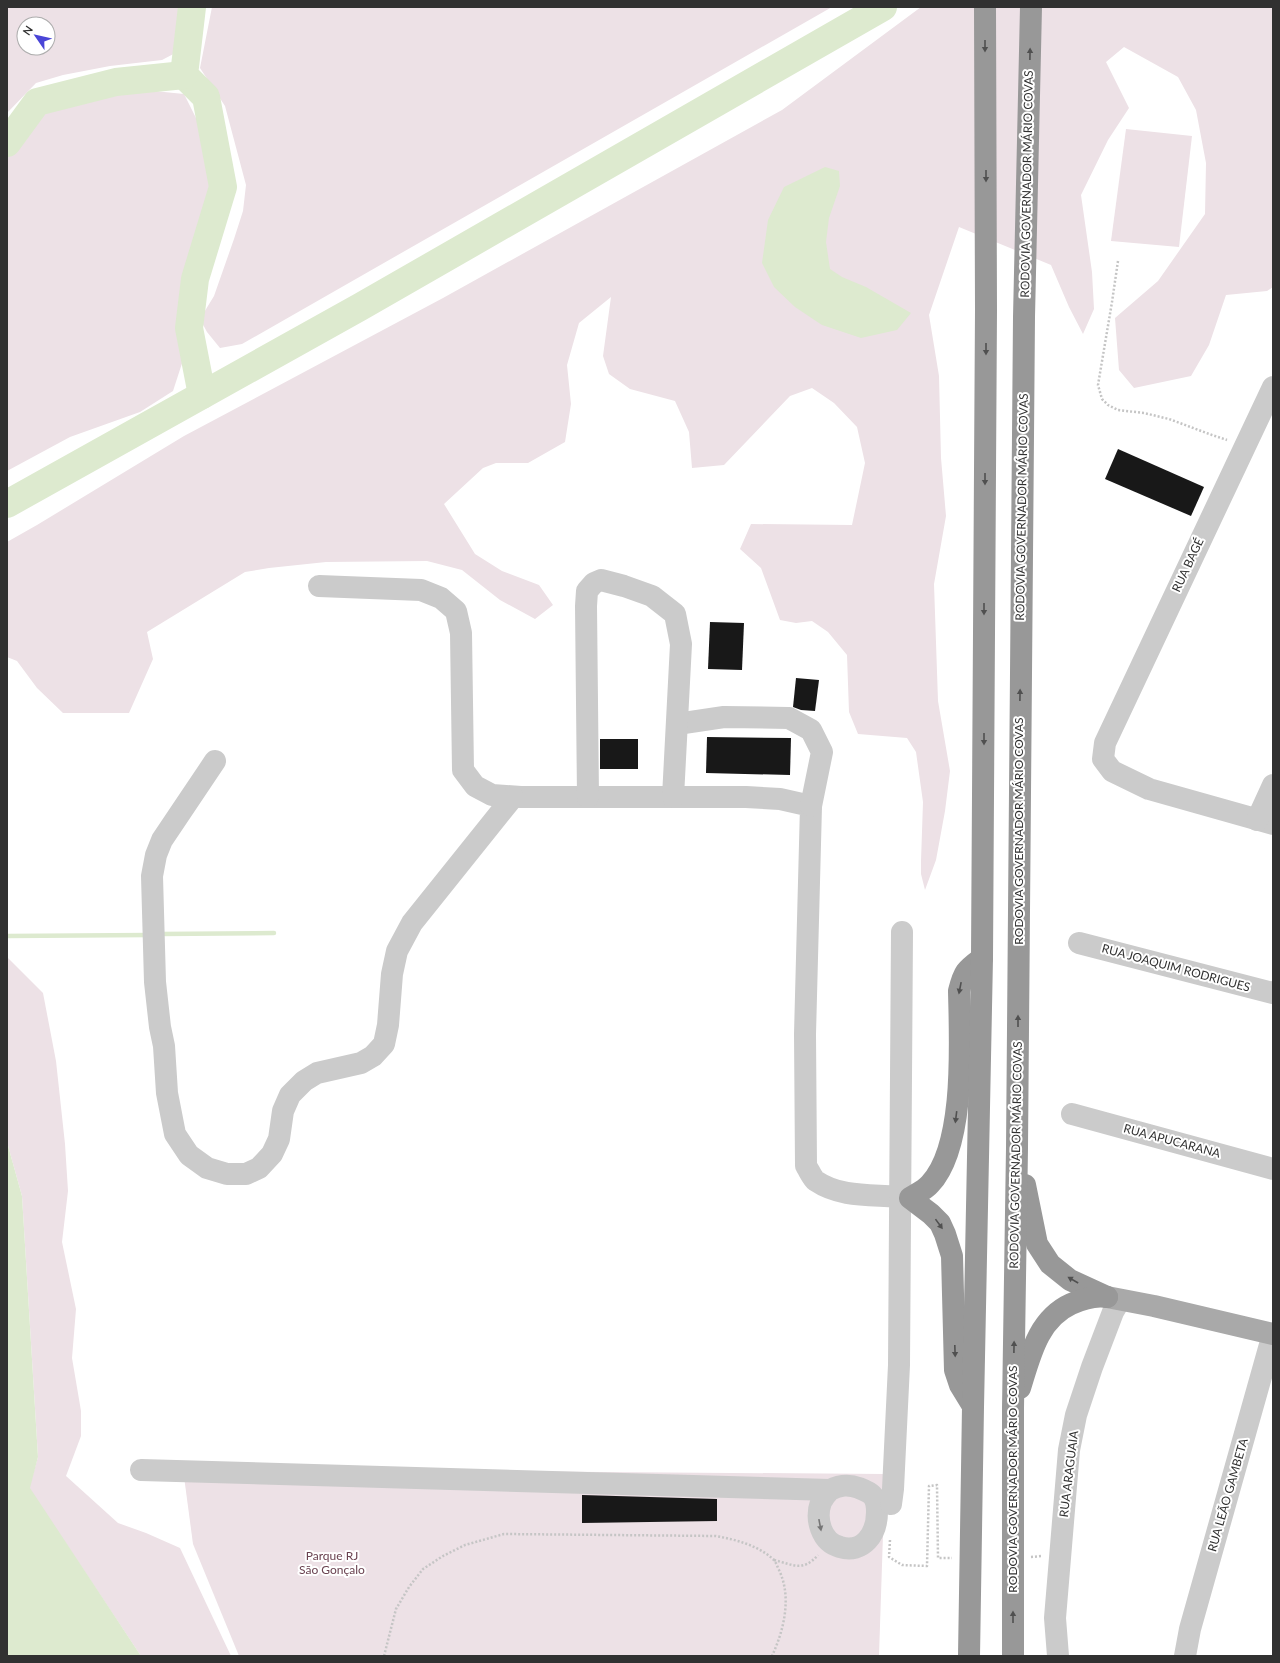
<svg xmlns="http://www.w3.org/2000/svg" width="1280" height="1663" font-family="Lato,sans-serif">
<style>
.green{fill:#ede1e6;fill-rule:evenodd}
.water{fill:#ddeacf}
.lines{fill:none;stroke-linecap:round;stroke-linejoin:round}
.stream{stroke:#ddeacf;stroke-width:4.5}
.river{stroke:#ddeacf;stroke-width:28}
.building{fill:#181818}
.path{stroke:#c5c5c5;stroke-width:2.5;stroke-dasharray:2 2;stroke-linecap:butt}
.minor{stroke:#cbcbcb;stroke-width:22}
.major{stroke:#a9a9a9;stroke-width:22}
.highway{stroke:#989898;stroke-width:22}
.oneway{fill:#505050}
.oneway2{fill:#767676}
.labels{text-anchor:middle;stroke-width:4;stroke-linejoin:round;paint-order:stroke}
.street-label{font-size:12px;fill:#313131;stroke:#fff}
.park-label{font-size:12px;fill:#6a4250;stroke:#fff}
</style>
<rect width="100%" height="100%" fill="#fff"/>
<g class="green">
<path d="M7 7H183L181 50 162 60 110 66 63 75 36 83 7 113ZM24 24H48V48H24Z"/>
<path d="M212 7H832L242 344 220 348 207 332 200 319 214 296 234 239 243 211 246 185 225 106 200 68Z"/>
<path d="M921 7H1273V287L1267 291 1226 295 1209 345 1191 376 1134 388 1119 370 1115 318 1158 281 1205 214 1206 163 1196 110 1178 77 1124 47 1106 62 1129 108 1108 140 1081 195 1092 272 1094 309 1083 334 1069 307 1051 265 959 227 929 315 939 376 941 458 946 516 934 584 938 701 950 771 945 811 936 860 925 890 921 874V861L923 802 916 752 907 738 858 734 849 712 847 655 828 632 812 621 796 623 780 620 761 568 740 549 751 524 852 525 865 463 857 427 834 403 812 388 790 396 724 465 692 468 689 432 675 401 630 389 609 374 603 356 611 297 579 323 567 365 571 404 565 442 528 463H496L483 468 444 504 475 554 502 571 539 585 553 605 535 619 500 600 462 570 427 561 326 562 269 568 245 572 147 632 153 659 129 713H63L37 688 17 661 7 657V542L37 525 184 436 443 298 782 110Z"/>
<path d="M154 91 184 94 197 120 214 186 206 217 184 274 179 315 186 351 173 391 140 412 70 437 7 471V154L26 124 59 104 106 93Z"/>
<path d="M1126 129 1192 136 1179 247 1111 241Z"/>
<path d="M7 957 43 993 56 1061 65 1144 68 1191 62 1242 76 1309 72 1358 81 1411V1436L66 1476 118 1523 146 1533 180 1548 231 1656H141L29 1488 38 1457 22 1196 7 1142Z"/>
<path d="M183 1469 885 1474 879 1656H239L193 1544Z"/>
</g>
<g class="water">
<path d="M825 167 839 171 840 186 829 218 826 242 830 269 842 277 866 287 911 313 897 330 861 338 822 325 795 307 774 287 762 263 768 220 784 187Z"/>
<path d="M7 1142 22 1196 38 1457 30 1488 141 1656H7Z"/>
</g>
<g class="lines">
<g class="stream">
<path d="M160 934 274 933"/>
<path d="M7 936 149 935"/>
</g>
<g class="river">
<path d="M192 7 184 75 206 97 223 187 195 279 189 328 202 395"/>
<path d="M7 143 37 102 116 82 184 75"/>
<path d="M7 504 360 307 883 7"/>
</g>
</g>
<g class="building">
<path d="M1118 449 1204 487 1191 516 1105 479Z"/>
<path d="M710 622 744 623 742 670 708 669Z"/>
<path d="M796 678 819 680 815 711 801 710 793 707Z"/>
<path d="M707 737 791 738 790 775 706 773Z"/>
<rect x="600" y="739" width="38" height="30"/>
<path d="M582 1495 717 1499V1521L582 1523Z"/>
</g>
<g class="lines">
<g class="path">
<path d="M1118 261 1112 302 1098 385 1102 399 1108 405 1118 410 1144 413 1169 419 1212 435 1227 440"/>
<path d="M890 1540 889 1557 902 1565 927 1566 929 1486 937 1485 938 1558H952"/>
<path d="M1031 1557 1042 1556"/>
<path d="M774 1560C794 1565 803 1572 818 1555"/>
<path d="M384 1656 396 1609 409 1587 423 1569 443 1556 465 1545 504 1534 716 1536C737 1540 757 1545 773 1559 776 1562 777 1566 779 1570 792 1597 784 1630 772 1656"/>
</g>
<g class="minor">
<path d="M1273 387 1105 743 1103 759 1112 771 1149 789 1273 824"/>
<path d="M319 586 421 590 441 598 456 611 461 633 463 770 475 786 492 795 521 797H746L780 799 811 806 805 1034 806 1166C809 1170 812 1178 816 1181 844 1200 879 1193 910 1198"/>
<path d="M677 724 724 717 789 718 811 730 822 752 811 806"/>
<path d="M215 761 162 840 156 855 152 876 155 982 160 1027 164 1046 167 1093 175 1134 189 1155 207 1168 227 1174H246L259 1168 272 1154 279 1139 283 1111 290 1095 304 1081 317 1073 361 1063 373 1056 384 1044 388 1025 392 974 397 951 412 923 513 797"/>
<path d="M588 797 586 606 587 591 594 583 601 580 624 586 652 596 675 614 681 644 673 797"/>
<path d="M1257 820 1273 785"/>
<path d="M1079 943 1273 993"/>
<path d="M1072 1114 1273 1169"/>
<path d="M141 1470 830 1490C840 1485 848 1484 859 1488 864 1490 869 1492 872 1495 877 1500 877 1507 877 1512 877 1534 863 1554 840 1547 821 1542 815 1519 821 1502 823 1498 827 1493 830 1490"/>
<path d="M891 1504 893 1489 899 1365 902 932"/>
<path d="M1058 1656 1055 1618 1069 1450 1076 1415 1092 1367 1113 1312 1120 1300"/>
<path d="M1185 1656 1190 1629 1273 1334"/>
</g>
<path class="major" d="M1107 1297 1154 1306 1273 1334"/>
<g class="highway">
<path d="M1025 1185 1037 1244 1050 1264 1070 1280 1107 1297"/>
<path d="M1020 1388C1030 1356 1038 1319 1071 1304 1082 1299 1095 1295 1107 1297"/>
<path d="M971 1403 960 1385 955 1370 952 1256 945 1234 940 1223 931 1214 910 1198C916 1194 925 1190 930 1184 966 1146 960 1041 959 991 964 971 966 970 982 958"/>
<path d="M969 1656 973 1407 982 958 986 310 985 7"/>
<path d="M1013 1656V1408L1017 1148 1024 317 1031 7"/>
</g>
</g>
<defs><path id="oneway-solid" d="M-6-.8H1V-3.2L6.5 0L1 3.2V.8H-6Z"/></defs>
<g class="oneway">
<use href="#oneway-solid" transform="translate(985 46) rotate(90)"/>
<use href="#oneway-solid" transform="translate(1030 54) rotate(-89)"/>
<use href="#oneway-solid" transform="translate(986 176) rotate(90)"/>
<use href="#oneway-solid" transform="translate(986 349) rotate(90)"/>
<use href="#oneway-solid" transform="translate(985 479) rotate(90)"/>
<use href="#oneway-solid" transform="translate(984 609) rotate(90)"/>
<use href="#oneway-solid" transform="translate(1020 695) rotate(-89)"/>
<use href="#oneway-solid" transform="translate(984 739) rotate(90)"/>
<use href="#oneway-solid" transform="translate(960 988) rotate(101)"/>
<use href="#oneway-solid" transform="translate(1018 1021) rotate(-90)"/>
<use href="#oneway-solid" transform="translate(956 1117) rotate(97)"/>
<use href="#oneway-solid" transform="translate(939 1224) rotate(54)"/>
<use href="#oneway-solid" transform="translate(1073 1280) rotate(-150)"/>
<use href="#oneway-solid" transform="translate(1014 1347) rotate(-89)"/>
<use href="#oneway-solid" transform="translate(955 1351) rotate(88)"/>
<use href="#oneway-solid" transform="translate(1013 1617) rotate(-90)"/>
</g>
<use class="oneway2" href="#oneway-solid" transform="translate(820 1525) rotate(79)"/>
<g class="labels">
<g class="street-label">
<text transform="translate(1027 184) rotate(-89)" y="4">RODOVIA GOVERNADOR MÁRIO COVAS</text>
<text transform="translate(1022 507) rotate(-89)" y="4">RODOVIA GOVERNADOR MÁRIO COVAS</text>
<text transform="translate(1188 565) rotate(-65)" y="4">RUA BAGÉ</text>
<text transform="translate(1019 831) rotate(-90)" y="4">RODOVIA GOVERNADOR MÁRIO COVAS</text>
<text transform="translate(1176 968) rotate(15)" y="4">RUA JOAQUIM RODRIGUES</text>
<text transform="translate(1172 1141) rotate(15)" y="4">RUA APUCARANA</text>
<text transform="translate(1016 1155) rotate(-89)" y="4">RODOVIA GOVERNADOR MÁRIO COVAS</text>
<text transform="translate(1069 1474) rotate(-83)" y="4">RUA ARAGUAIA</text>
<text transform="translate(1013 1479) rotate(-90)" y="4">RODOVIA GOVERNADOR MÁRIO COVAS</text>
<text transform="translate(1228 1495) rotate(-74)" y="4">RUA LEÃO GAMBETA</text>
</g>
<g class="park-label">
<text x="332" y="1560">Parque RJ<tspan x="332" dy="14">São Gonçalo</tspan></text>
</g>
</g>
<rect width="1280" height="1663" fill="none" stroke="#313131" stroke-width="16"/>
<g transform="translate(36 36) rotate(304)"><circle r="19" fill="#ffffff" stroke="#adadad"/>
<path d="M0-3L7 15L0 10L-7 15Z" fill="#4a45d7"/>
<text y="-6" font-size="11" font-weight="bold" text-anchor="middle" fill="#313131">N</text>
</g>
</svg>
